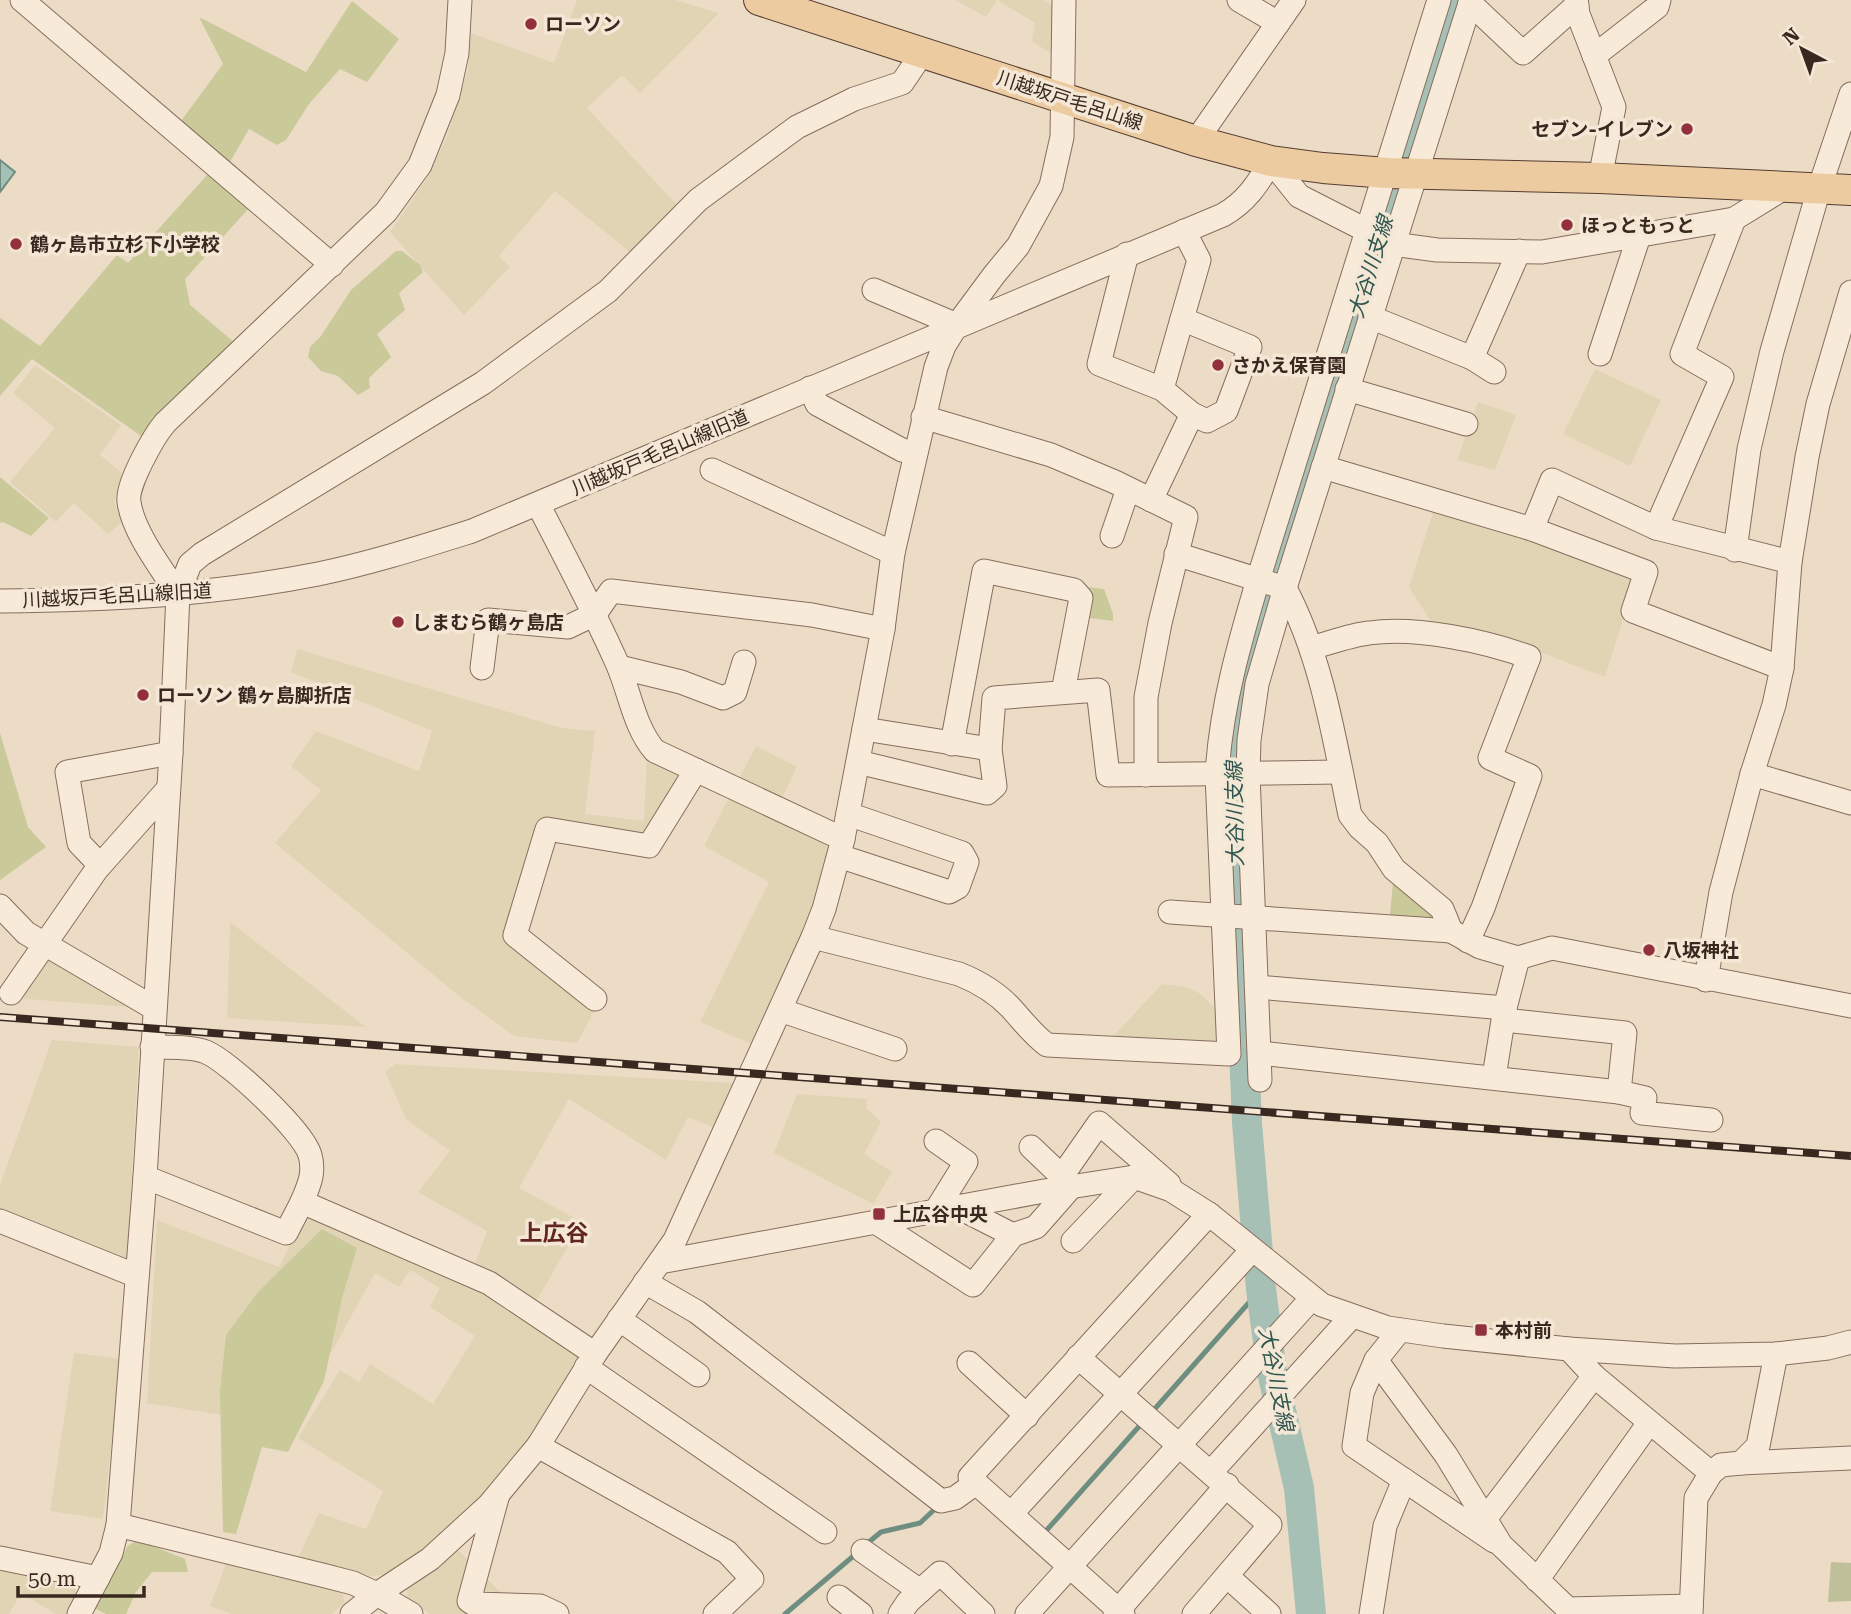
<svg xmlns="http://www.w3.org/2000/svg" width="1851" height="1614" font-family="'Roboto Serif','Noto Sans JP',serif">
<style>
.farmland{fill:#e1d4b4}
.green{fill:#cac99a}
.cemetery{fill:#bfbf99}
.water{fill:#a7c0b5;stroke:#6e8e82;stroke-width:2}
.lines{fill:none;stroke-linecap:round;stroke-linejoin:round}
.stream{stroke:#6e8e82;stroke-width:5}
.river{stroke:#a7c0b5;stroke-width:30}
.minor-casing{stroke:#876d5d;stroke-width:25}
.major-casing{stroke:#553d31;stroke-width:32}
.minor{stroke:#f7ead9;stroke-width:23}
.major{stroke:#edcba0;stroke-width:30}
.rail-casing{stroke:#382820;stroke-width:8}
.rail{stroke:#f4e7d5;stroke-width:5;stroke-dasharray:16;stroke-linecap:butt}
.poi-dot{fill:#93303e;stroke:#f4e7d5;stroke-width:2.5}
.labels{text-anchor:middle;stroke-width:7;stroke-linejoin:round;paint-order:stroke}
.poi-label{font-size:19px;font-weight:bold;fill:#382820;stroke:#f4e7d5;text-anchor:start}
.street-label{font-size:19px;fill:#382820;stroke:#f4e7d5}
.water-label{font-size:21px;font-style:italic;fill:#30574f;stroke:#f4e7d5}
.quarter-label{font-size:23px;font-weight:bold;fill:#622621;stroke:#f4e7d5}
</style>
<rect width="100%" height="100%" fill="#ecdcc6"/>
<g class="farmland">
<path d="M577 0H675L719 13 640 93 622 75 587 108 677 205 631 253 555 191 499 256 510 267 464 315 390 232 426 180 446 139 468 70 471 33 554 63Z"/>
<path d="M955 0H997L986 17Z"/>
<path d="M997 0H1043L1054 6 1053 55 1032 41 1035 23Z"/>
<path d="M35 365 121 425 100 455 123 474 114 502 122 522 108 534 74 503 56 522 10 482 55 428 13 393Z"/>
<path d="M1595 369 1661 400 1630 466 1563 434Z"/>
<path d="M1478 402 1516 415 1495 470 1457 460Z"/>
<path d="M1434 509 1532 538 1637 576 1605 677 1519 644 1435 628 1409 587Z"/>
<path d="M297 649 562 728 595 731 585 814 644 821 647 753 690 772 647 842 545 826 526 889 503 935 596 1008 577 1043 514 1036 459 996 275 843 321 790 291 766 316 731 419 771 432 731 291 672Z"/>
<path d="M756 746 797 767 774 814 833 844 824 889 752 1044 700 1022 769 882 704 846Z"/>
<path d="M230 922 366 1027 227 1018Z"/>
<path d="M46 954 141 1008 15 998Z"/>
<path d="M1162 984 1186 987 1199 993 1222 1015 1223 1044 1108 1042Z"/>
<path d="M52 1040 139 1047 127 1265 0 1213V1185Z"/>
<path d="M395 1064 734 1083 715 1128 688 1117 666 1160 569 1099 519 1188 582 1222 534 1305 474 1267 487 1231 418 1192 450 1151 406 1119 385 1072Z"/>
<path d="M797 1094 867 1099 866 1108 881 1122 864 1154 892 1172 873 1204 774 1153Z"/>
<path d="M307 1211 464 1278 579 1352 580 1359 520 1453 475 1507 421 1553 383 1575 371 1576 298 1558 319 1513 366 1529 383 1491 298 1438 340 1370 359 1382 370 1364 433 1404 475 1336 430 1307 440 1288 410 1270 399 1287 375 1273 319 1375 222 1415 147 1403 157 1220 279 1267Z"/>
<path d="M74 1353 121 1359 103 1519 50 1511Z"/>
<path d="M457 1549 499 1591 539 1614H430L407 1599V1588Z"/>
<path d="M227 1561 336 1588 343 1595 345 1603 331 1614H231L210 1606Z"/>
<path d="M0 1569 73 1584 77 1593 66 1614H56L21 1593 9 1614H0Z"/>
</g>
<g class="green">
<path d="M352 1 399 39 367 82 340 69 309 104 286 140 277 145 249 129 227 167 178 125 223 64 199 17 306 72Z"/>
<path d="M208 174 249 208 185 279 190 305 234 342 141 436 32 359 0 396V318L40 346 117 255 128 263Z"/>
<path d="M396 251H402L420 265 423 272 399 293 405 310 377 334 391 357 369 378 370 388 358 395 338 376 321 371 308 357 310 347 321 336 351 290Z"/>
<path d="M0 477 49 518 31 536 3 522 0 523Z"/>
<path d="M1089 587 1104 589 1113 614V621L1083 617Z"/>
<path d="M0 733 28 827 46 847 0 880Z"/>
<path d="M1393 882 1444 923 1393 924 1390 914Z"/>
<path d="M322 1229 357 1248 342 1298 324 1381 288 1452 262 1447 236 1534 223 1532 220 1392 226 1335 259 1291Z"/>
<path d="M137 1540 185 1559 188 1572H152L136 1592 126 1614H106L94 1608 128 1546Z"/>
</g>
<path class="cemetery" d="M1831 1562 1851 1563V1601L1828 1602Z"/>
<path class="water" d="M0 160 15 172 0 192Z"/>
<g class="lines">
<g class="stream">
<path d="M1152 1412 1261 1289"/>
<path d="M1045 1532 1143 1422"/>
<path d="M864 1546 881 1532 920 1523 937 1507"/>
<path d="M785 1614 857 1553"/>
</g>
<path class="river" d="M1311 1614 1299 1488 1272 1372 1261 1289 1247 1123 1232 763 1246 668 1453 0"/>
<g class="minor-casing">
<g id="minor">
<path d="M22 0 332 265"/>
<path d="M460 0 457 53 448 95 420 165 386 212 165 423C154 436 126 485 129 502 133 532 162 569 178 594L190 564 202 554 483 383 608 291 698 200 797 127 854 99 902 83 923 52"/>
<path d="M1239 0 1278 23"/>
<path d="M1576 0 1578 14 1614 107 1600 178"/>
<path d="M1470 3 1523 53 1577 5"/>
<path d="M1594 56 1657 7 1659 0"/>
<path d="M1196 141 1294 0"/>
<path d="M1127 254 1099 364 1162 389 1192 414 1207 421 1226 411 1250 347 1182 319 1162 389"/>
<path d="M874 290 957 325"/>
<path d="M1370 317 1472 358 1494 372"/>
<path d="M1182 319 1199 260 1184 231"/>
<path d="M1600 354 1639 236"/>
<path d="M1472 358 1519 251"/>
<path d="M810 388 817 404 902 450 915 453"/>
<path d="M1347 389 1466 424"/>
<path d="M923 417 1051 455 1115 482 1186 517 1160 623 1146 697V775"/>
<path d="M1323 467 1532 529 1646 572 1633 611 1782 668"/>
<path d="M712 470 893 553"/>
<path d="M1151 500 1192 414"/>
<path d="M538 504C565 557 593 609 617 663 630 692 634 727 655 751L843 839"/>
<path d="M1656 528 1722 377 1682 354 1734 219"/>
<path d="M1532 529 1552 480 1656 528 1790 562"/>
<path d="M1112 536 1128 489"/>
<path d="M1735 550 1749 449 1772 351 1819 189 1851 94"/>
<path d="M1176 554 1285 588C1322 658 1334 738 1350 815L1360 828 1377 843 1394 869 1442 909 1451 931 1480 947 1518 958 1552 948 1851 1006"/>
<path d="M0 601C107 600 213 595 318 574 371 563 421 547 472 531L1223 215C1246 202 1258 184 1271 161L1299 196 1393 244 1437 250 1542 252 1734 219 1784 188"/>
<path d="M1311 648C1330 643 1350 635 1369 633 1415 626 1485 641 1529 657L1490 758 1530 776 1483 908 1468 941"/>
<path d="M619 667 681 682 723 698 735 692 744 662"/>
<path d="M482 668 488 620 568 627 595 614 611 591 812 615 883 629"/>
<path d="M864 729 990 749"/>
<path d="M952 744 984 571 1074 590 1081 598 1063 692"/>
<path d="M858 762 987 793 995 786 990 749 994 698 1098 690 1108 775 1340 772"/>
<path d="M1752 774 1851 803"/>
<path d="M839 856 949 892 958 887 967 862 962 853 848 814"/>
<path d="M100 865 79 843 67 772 171 753"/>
<path d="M0 906 26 933 154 1008"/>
<path d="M1170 912 1451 931"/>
<path d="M813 937 959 974C979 982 996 992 1011 1008 1023 1021 1032 1034 1047 1045L1229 1054 1217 774C1221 707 1239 644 1258 580L1439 0"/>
<path d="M1706 980 1721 892 1752 774 1774 705 1782 668 1790 562 1807 457 1818 404 1851 292"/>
<path d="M1257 987 1505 1008"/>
<path d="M11 993 97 869 168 789"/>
<path d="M595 999 515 935 547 829 649 846 696 770"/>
<path d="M780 1010 895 1049"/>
<path d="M152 1047C169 1048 191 1046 206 1052 230 1062 303 1131 310 1155 315 1173 309 1185 302 1202L489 1283 595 1354"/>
<path d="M1260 1053 1619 1092 1625 1033 1504 1020"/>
<path d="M1494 1077 1505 1008 1518 958"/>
<path d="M1260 1080 1248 774 1249 740 1257 684 1285 588 1471 0"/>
<path d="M1619 1092 1645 1098 1642 1113 1711 1120"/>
<path d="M1062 1176 1099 1123 1169 1184"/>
<path d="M145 1177 286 1233 302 1202"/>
<path d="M958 1207 1013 1235"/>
<path d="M935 1212 966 1162 936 1141"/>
<path d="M0 1221 137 1276"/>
<path d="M877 1223 973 1285 1013 1235 1036 1227 1072 1186 1031 1147"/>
<path d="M1073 1241 1134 1177"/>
<path d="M660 1262 1044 1191 1134 1177 1171 1190 1209 1214 1322 1305 1388 1328 1443 1336 1569 1349 1675 1356 1776 1354 1828 1348 1851 1342"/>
<path d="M645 1282 697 1312 941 1501 955 1498 976 1483 970 1477 1209 1214"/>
<path d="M619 1319 698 1375"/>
<path d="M1400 1330 1376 1360 1362 1393 1354 1446 1494 1541"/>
<path d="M1569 1349 1594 1376 1711 1473"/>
<path d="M1078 1357 1270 1525 1194 1614"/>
<path d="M1376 1360 1446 1455 1501 1545 1568 1609 1691 1606"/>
<path d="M969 1363 1027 1416"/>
<path d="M586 1367 825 1532"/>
<path d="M538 1446 727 1552 752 1579 715 1614"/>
<path d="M1741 1463 1851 1458"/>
<path d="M1212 1471 1352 1316"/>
<path d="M976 1483 1123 1614"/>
<path d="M497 1498 469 1601 474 1604 540 1606 557 1614"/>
<path d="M1012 1513 1252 1250"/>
<path d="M1485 1519 1594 1376"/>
<path d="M118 1525 145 1177 171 753 178 594"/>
<path d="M863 1551 920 1591"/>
<path d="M0 1558 98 1578"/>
<path d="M1227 1576 1269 1614"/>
<path d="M1537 1580 1649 1423"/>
<path d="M839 1597 861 1614"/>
<path d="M79 1614 111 1553 118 1525 322 1575 353 1583 377 1594 352 1614"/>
<path d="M411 1614 377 1594 430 1559 489 1505 538 1446 595 1354 675 1240 813 937 824 909 843 839 883 629 893 553 936 367 944 346 957 325 994 275 1018 246 1051 186 1062 137 1064 0"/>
<path d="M900 1614 908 1602 940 1573 983 1614"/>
<path d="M1027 1614 1312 1298"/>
<path d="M1115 1614 1227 1485"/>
<path d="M1371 1614 1385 1526 1404 1480"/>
<path d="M1691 1614 1696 1498 1711 1473 1721 1465 1741 1463 1758 1446 1776 1354"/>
</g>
</g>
<g class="major-casing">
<path id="major" d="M759 0 1196 141 1271 161 1323 168 1387 173 1600 178 1851 190"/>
</g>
<use href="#minor" class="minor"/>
<use href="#major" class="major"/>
<g class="rail-casing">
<path id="rail" d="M0 1017 1851 1156"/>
</g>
<use href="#rail" class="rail"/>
</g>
<g class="poi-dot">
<circle cx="531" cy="24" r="7"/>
<circle cx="1687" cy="129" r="7"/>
<circle cx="1567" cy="225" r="7"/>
<circle cx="16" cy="244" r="7"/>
<circle cx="1218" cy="365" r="7"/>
<circle cx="398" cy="622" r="7"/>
<circle cx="143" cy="695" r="7"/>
<circle cx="1649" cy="950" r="7"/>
<rect x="872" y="1207" width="14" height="14" rx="3.5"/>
<rect x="1474" y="1323" width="14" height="14" rx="3.5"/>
</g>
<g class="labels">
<g class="poi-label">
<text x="545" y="31">ローソン</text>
<text x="1673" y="136" text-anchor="end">セブン-イレブン</text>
<text x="1581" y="232">ほっともっと</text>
<text x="30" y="251">鶴ヶ島市立杉下小学校</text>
<text x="1232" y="372">さかえ保育園</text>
<text x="412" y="629">しまむら鶴ヶ島店</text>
<text x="157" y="702">ローソン 鶴ヶ島脚折店</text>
<text x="1663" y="957">八坂神社</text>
<text x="893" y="1221">上広谷中央</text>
<text x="1495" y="1337">本村前</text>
</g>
<g class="street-label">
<text transform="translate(1070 100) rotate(18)" y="7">川越坂戸毛呂山線</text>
<text transform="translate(660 452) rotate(-23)" y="7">川越坂戸毛呂山線旧道</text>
<text transform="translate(117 595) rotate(-3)" y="7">川越坂戸毛呂山線旧道</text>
</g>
<g class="water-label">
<text transform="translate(1371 267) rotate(-73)" y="7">大谷川支線</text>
<text transform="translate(1235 814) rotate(-91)" y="7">大谷川支線</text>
<text transform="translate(1276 1379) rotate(79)" y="7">大谷川支線</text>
</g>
<g class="quarter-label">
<text x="554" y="1241">上広谷</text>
</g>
</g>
<g transform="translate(1802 49) rotate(319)" stroke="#f4e7d5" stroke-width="5" paint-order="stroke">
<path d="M0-5L12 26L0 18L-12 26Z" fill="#382820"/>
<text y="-10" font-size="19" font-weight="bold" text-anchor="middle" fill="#382820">N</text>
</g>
<path d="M18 1586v10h126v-10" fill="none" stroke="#382820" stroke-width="3.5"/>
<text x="28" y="1586" font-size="21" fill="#382820" stroke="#f4e7d5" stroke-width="5" paint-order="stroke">50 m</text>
</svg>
